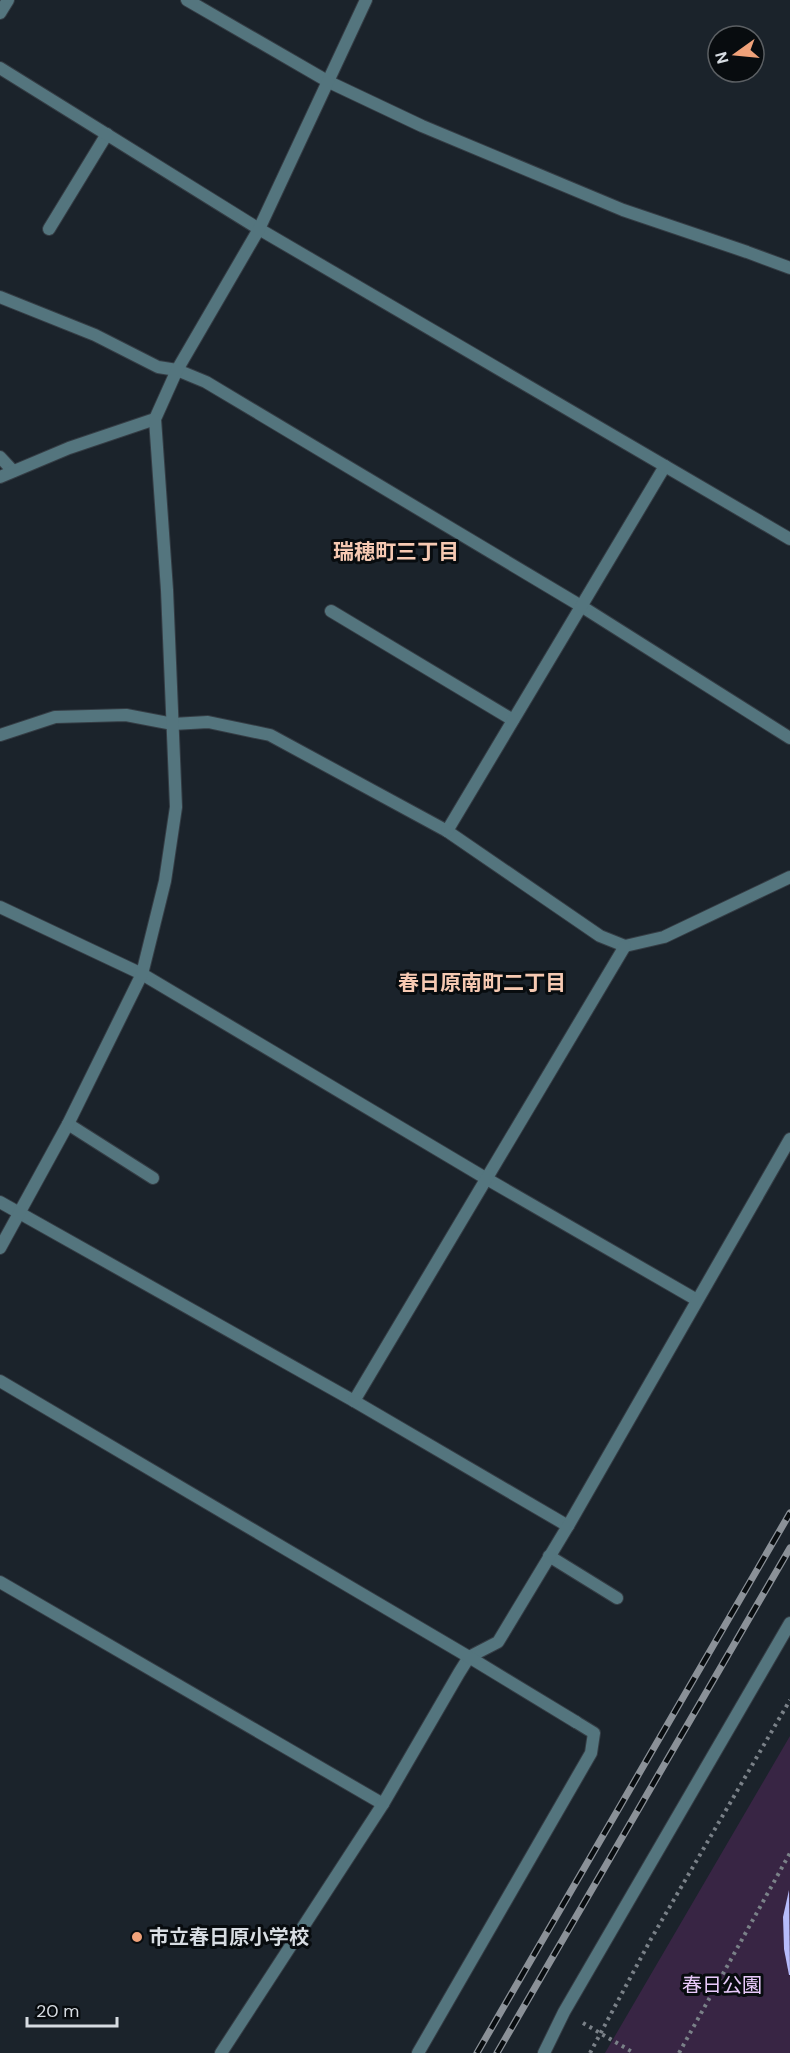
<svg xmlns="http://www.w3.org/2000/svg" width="790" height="2053" font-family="'DM Sans','Noto Sans JP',sans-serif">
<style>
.green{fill:#382544}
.building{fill:#b7bcfb}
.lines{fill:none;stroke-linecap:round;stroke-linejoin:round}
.service-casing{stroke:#353d45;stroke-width:14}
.minor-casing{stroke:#353d45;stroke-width:14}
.tertiary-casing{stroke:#353d45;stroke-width:14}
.path{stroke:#7a8188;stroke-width:4;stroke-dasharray:3 4.5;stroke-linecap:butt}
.service{stroke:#54757e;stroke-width:12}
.minor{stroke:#54757e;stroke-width:12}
.tertiary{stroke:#54757e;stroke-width:12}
.rail-casing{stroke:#8b9198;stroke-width:7}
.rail{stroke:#080c0f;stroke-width:4.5;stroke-dasharray:14;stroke-linecap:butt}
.poi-dot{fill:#f0a27a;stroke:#080c0f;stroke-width:2}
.labels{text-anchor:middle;stroke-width:6;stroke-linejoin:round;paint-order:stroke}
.poi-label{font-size:20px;font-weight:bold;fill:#d7dce2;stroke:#080c0f;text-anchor:start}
.park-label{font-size:20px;fill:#e8cafa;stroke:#080c0f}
.neighbourhood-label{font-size:21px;font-weight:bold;fill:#f6c9b2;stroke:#080c0f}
</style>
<rect width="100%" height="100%" fill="#1b232b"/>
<path class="green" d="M790 1736V2053H605Z"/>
<path class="building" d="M789 1890 790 1975H789L784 1949 783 1917Z"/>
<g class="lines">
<g class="service-casing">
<g id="service">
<path d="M331 611 513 720"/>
<path d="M68 1124 153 1178"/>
</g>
</g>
<g class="minor-casing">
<g id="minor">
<path d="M187 0 329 82 422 126 623 210 747 252 790 268"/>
<path d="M0 13 8 0"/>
<path d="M49 229 107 134"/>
<path d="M0 297 95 335 158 367 177 370 206 382 581 606 790 738"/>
<path d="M0 457 13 471"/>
<path d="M0 477 69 448 155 419"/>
<path d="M0 735 55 717 126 715 173 724 208 722 270 735 447 831 600 936 625 946 664 937 790 877"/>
<path d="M447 831 665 466"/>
<path d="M0 907 142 974 487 1179 697 1300"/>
<path d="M0 1202 354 1401 568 1526"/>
<path d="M354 1401 625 946"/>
<path d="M549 1556 617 1598"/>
<path d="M0 1582 383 1804"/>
<path d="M221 2053 383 1804 459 1673 469 1657 498 1642 568 1526 790 1139"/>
<path d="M418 2053 591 1753 594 1733 576 1722"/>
</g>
</g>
<g class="tertiary-casing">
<g id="tertiary">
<path d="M0 68 259 229 790 539"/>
<path d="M0 1248 68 1124 142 974 165 881 176 807 167 590 155 419 177 370 259 229 366 0"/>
<path d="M0 1381 469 1657 576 1722"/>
<path d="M544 2053 564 2012 790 1623"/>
</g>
</g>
<g class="path">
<path d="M583 2023 634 2053"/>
<path d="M590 2053 651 1939 790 1700"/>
<path d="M679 2053 790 1853"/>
</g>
<use href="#service" class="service"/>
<use href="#minor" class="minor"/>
<use href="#tertiary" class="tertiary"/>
<g class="rail-casing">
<g id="rail">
<path d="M477 2053 790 1513"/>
<path d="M497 2053 790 1548"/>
</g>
</g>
<use href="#rail" class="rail"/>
</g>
<circle class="poi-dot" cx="137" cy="1937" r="6"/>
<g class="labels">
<g class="poi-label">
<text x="149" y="1944">市立春日原小学校</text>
</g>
<g class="park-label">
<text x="722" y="1992">春日公園</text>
</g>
<g class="neighbourhood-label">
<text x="396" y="559">瑞穂町三丁目</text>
<text x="482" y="990">春日原南町二丁目</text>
</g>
</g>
<g transform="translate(736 54) rotate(255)"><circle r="28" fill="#080c0f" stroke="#5b5f63" stroke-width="1.5"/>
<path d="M0-4.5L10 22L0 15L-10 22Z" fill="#f0a27a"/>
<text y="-9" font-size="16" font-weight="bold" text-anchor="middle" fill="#d7dce2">N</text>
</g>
<path d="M27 2017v9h90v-9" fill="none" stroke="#d7dce2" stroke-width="3"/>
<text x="36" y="2017" font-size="18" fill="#d7dce2" stroke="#080c0f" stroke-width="4.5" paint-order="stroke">20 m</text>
</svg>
